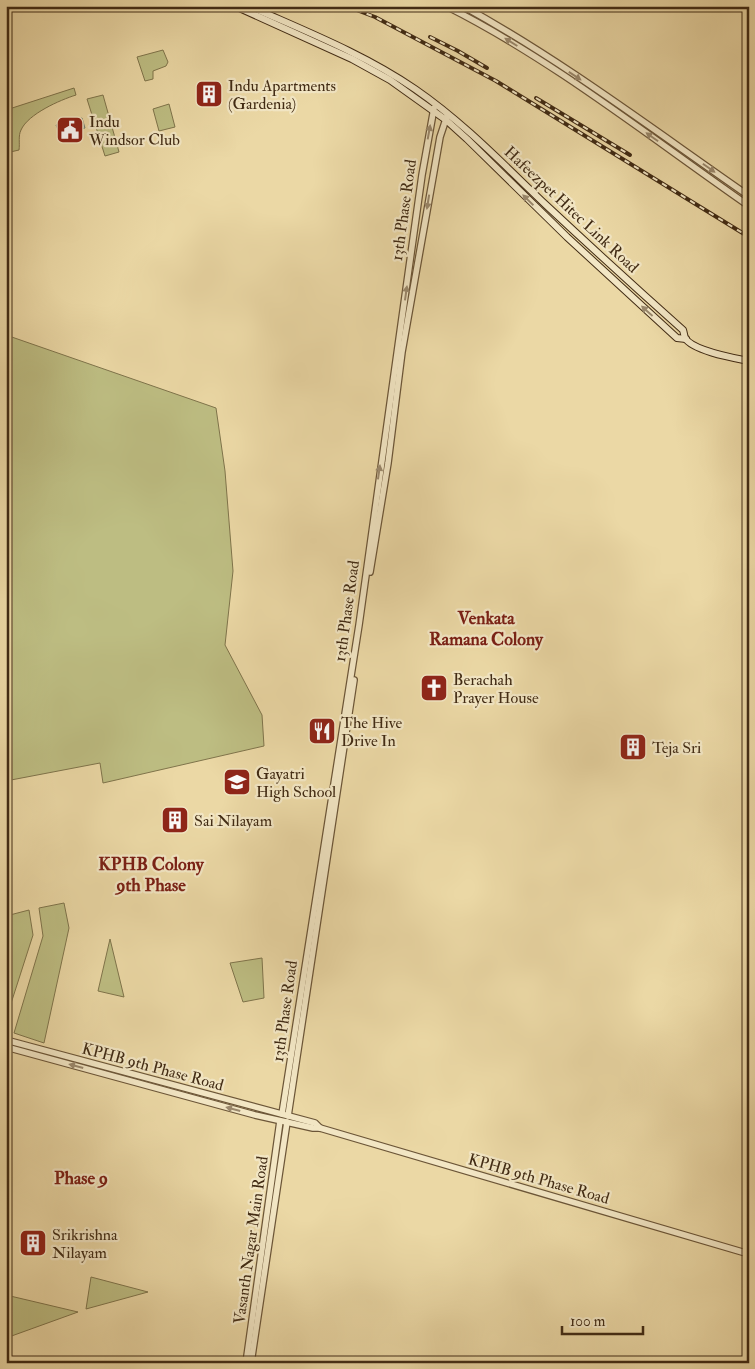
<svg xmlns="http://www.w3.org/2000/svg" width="755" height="1369" font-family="'IM FELL Double Pica',serif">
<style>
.green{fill:#bdbd82;stroke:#7f744b}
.water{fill:#9ab8af;stroke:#768071}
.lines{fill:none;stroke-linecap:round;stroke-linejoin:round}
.tertiary-casing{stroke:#6c5638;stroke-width:8}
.secondary-casing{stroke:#412b14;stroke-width:8}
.tertiary{stroke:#f2e6c4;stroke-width:5.5}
.secondary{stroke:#f2e6c4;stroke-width:6}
.rail-casing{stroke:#412b14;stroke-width:4}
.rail{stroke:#f2e6c4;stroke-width:2;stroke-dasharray:5.5;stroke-linecap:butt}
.oneway{fill:#9a886c}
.labels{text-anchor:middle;stroke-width:4.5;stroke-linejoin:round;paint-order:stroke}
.poi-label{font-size:16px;fill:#412b14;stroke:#f2e6c4;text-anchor:start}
.street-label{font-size:16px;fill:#412b14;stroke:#f2e6c4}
.neighbourhood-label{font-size:18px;font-weight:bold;fill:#7a1f14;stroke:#f2e6c4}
</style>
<rect width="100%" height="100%" fill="#ebd8a5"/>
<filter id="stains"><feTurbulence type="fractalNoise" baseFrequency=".004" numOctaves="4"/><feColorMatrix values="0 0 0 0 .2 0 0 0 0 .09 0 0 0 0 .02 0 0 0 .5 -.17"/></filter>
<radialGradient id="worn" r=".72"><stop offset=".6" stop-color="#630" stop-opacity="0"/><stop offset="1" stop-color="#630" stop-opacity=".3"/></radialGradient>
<g class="green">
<path d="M163 50 168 62 166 66 153 71V79L145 81 137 57Z"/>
<path d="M74 88 76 95C60 100 28 114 21 130 18 136 20 143 19 150L6 153V110Z"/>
<path d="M103 95 119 152 105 156 87 99Z"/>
<path d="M169 104 175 127 159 131 153 109Z"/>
<path d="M6 335 216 408 225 471 233 571 225 645 262 715 264 746 103 783 100 763 11 780 6 765Z"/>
<path d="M64 903 69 928 44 1043 14 1033 43 936 39 908Z"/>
<path d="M29 910 33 935 6 1019V916Z"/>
<path d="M110 939 124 997 98 991Z"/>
<path d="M262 958 264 998 243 1002 230 963Z"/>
<path d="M91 1277 148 1292 86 1309Z"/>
<path d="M6 1295 78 1312 6 1338Z"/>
</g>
<path class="water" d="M82 118 85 128 60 135 56 125Z"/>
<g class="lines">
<g class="tertiary-casing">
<g id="tertiary">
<path d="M446 6C552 59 651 138 749 206"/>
<path d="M463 6C563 61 655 131 749 196"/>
<path d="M370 572 388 463 402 352 433 177 440 137 447 116"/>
<path d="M6 1040 315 1123 320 1128"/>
<path d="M6 1047 255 1115 313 1128H320L749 1254"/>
<path d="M282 1114 359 625 422 175 434 108"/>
<path d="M288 1116 354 680"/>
<path d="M246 1363 280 1121"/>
<path d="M251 1363 287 1122"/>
</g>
</g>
<g class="secondary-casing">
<g id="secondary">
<path d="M235 6 352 59 390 80 446 120 467 139 567 237 677 338 686 339"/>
<path d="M249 6C305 31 364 54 415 89 463 122 504 165 546 205 591 247 637 289 683 330 684 333 684 335 685 338 693 351 734 358 749 361"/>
</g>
</g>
<use href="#tertiary" class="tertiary"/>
<use href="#secondary" class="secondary"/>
<g class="rail-casing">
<g id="rail">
<path d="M346 6 375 17 496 81 749 237"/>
<path d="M430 37 458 51 487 68"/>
<path d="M536 98 630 155"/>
</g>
</g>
<use href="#rail" class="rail"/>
</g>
<defs><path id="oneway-solid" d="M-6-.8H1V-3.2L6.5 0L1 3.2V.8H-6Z" transform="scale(1.25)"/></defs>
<g class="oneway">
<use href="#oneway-solid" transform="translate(511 42) rotate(-148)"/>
<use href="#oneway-solid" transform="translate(575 76) rotate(34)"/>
<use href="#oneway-solid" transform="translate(429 132) rotate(-80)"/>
<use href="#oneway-solid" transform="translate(652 137) rotate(-145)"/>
<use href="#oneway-solid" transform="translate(709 168) rotate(35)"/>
<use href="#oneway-solid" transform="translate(528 200) rotate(-136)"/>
<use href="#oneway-solid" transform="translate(428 202) rotate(99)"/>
<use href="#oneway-solid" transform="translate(406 293) rotate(-82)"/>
<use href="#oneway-solid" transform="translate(647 311) rotate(-138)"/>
<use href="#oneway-solid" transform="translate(379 472) rotate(-82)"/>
<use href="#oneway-solid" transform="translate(76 1066) rotate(-165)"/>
<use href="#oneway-solid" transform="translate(233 1109) rotate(-165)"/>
</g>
<defs>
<g id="building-square" transform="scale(1.4375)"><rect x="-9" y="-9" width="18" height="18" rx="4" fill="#8f2418" stroke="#f2e6c4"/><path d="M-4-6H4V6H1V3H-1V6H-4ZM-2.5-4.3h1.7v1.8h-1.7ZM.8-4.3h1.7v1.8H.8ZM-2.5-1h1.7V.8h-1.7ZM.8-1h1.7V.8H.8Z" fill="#fff"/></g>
<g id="civic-square" transform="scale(1.4375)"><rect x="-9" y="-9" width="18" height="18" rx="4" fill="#8f2418" stroke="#f2e6c4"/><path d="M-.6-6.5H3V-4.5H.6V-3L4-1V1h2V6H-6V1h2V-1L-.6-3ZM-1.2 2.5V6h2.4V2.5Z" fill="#fff"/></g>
<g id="church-square" transform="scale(1.4375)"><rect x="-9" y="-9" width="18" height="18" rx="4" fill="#8f2418" stroke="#f2e6c4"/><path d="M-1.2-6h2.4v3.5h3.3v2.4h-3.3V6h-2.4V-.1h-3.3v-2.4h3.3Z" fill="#fff"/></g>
<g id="restaurant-square" transform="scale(1.4375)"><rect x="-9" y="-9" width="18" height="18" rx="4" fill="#8f2418" stroke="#f2e6c4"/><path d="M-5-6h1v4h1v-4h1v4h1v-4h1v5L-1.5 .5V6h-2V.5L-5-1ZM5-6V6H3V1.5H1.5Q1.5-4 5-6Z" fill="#fff"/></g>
<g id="school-square" transform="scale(1.4375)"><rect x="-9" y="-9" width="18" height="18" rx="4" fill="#8f2418" stroke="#f2e6c4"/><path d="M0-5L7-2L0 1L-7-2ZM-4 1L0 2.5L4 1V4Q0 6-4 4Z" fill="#fff"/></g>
</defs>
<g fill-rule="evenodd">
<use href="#building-square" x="209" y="94"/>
<use href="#civic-square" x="70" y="130"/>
<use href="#church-square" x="434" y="688"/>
<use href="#restaurant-square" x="322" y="731"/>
<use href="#building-square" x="633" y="747"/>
<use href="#school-square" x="237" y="782"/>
<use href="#building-square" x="175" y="820"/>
<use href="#building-square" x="33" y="1243"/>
</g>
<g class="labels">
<g class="poi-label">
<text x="228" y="91">Indu Apartments<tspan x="228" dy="18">(Gardenia)</tspan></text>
<text x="89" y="127">Indu<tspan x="89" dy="18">Windsor Club</tspan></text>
<text x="453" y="685">Berachah<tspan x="453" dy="18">Prayer House</tspan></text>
<text x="341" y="728">The Hive<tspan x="341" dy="18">Drive In</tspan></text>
<text x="652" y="753">Teja Sri</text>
<text x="256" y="779">Gayatri<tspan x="256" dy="18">High School</tspan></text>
<text x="194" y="826">Sai Nilayam</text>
<text x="52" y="1240">Srikrishna<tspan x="52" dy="18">Nilayam</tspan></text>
</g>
<g class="street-label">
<text transform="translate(572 209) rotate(43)" y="6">Hafeezpet Hitec Link Road</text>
<text transform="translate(403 210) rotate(-82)" y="6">13th Phase Road</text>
<text transform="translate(346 611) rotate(-82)" y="6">13th Phase Road</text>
<text transform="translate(284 1011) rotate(-82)" y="6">13th Phase Road</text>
<text transform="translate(153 1066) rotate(15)" y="6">KPHB 9th Phase Road</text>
<text transform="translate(539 1178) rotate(16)" y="6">KPHB 9th Phase Road</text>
<text transform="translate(250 1240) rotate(-82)" y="6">Vasanth Nagar Main Road</text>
</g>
<g class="neighbourhood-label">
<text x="486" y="624">Venkata<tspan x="486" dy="21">Ramana Colony</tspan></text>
<text x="151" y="870">KPHB Colony<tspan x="151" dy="21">9th Phase</tspan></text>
<text x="81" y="1184">Phase 9</text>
</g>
</g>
<rect width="755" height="1369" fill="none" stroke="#ebd8a5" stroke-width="25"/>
<rect x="8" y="8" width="740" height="1354" fill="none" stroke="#412b14" stroke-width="2.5"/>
<rect x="12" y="12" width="730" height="1344" fill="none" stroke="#412b14"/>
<path d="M562 1326v8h81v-8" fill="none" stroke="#412b14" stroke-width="2.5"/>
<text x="570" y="1326" font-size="15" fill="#412b14" stroke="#f2e6c4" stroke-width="4" paint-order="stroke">100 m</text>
<rect width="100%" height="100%" filter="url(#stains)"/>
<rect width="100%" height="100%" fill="url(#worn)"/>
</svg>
